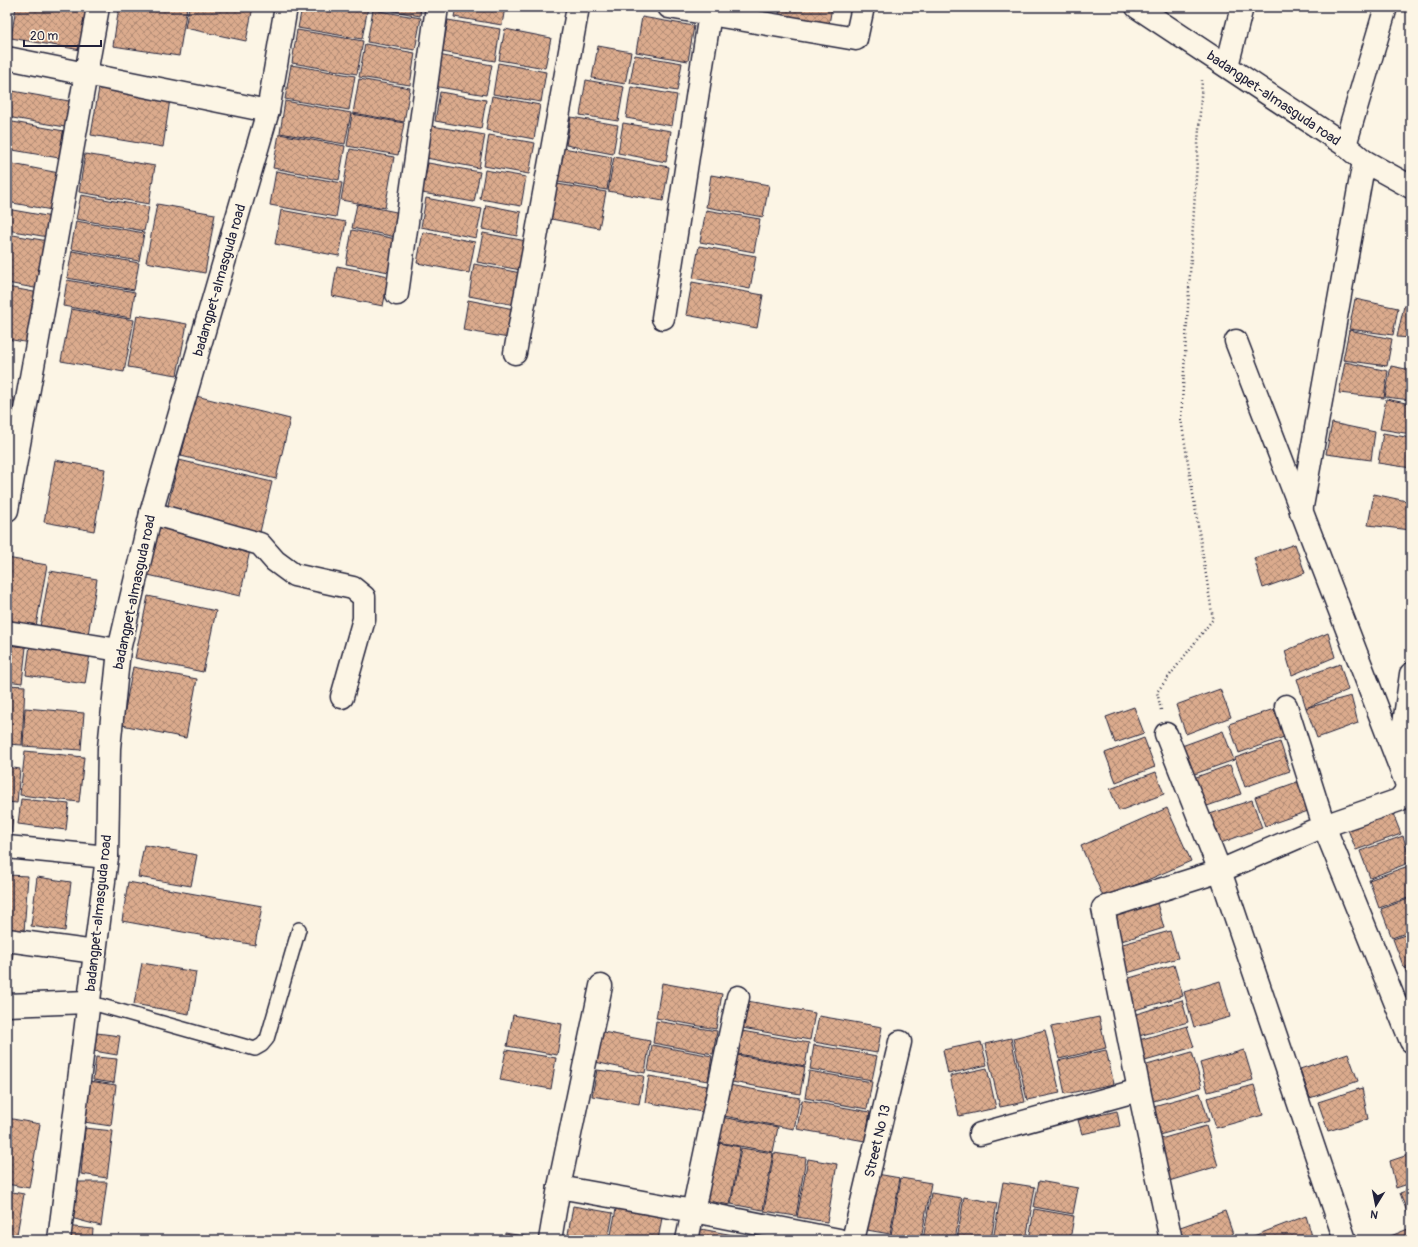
<svg xmlns="http://www.w3.org/2000/svg" width="1418" height="1247" font-family="Pangolin,sans-serif">
<style>
.building{fill:url(#building-cross-hatch);stroke:#22223b}
.lines{fill:none;stroke-linecap:round;stroke-linejoin:round}
.lane-casing{stroke:#22223b;stroke-width:16}
.street-casing{stroke:#22223b;stroke-width:25}
.secondary-casing{stroke:#22223b;stroke-width:25}
.path{stroke:#22223b;stroke-width:2.5;stroke-dasharray:1 3;stroke-linecap:butt}
.lane{stroke:#fcf5e5;stroke-width:13}
.street{stroke:#fcf5e5;stroke-width:22}
.secondary{stroke:#fcf5e5;stroke-width:22}
.labels{text-anchor:middle;stroke-width:4;stroke-linejoin:round;paint-order:stroke}
.street-label{font-size:14px;fill:#22223b;stroke:#fcf5e5}
</style>
<defs>
<pattern id="building-cross-hatch" width="8" height="8" patternUnits="userSpaceOnUse"><rect width="8" height="8" fill="#dbab8d"/><path d="M0 0l8 8M0 8l8-8" fill="none" stroke="#b18b74"/></pattern>
</defs>
<rect width="100%" height="100%" fill="#fcf5e5"/>
<filter id="ink" filterUnits="userSpaceOnUse"><feTurbulence type="fractalNoise" baseFrequency=".025" numOctaves="2"/><feDisplacementMap in="SourceGraphic" scale="8" xChannelSelector="R" yChannelSelector="G"/><feConvolveMatrix kernelMatrix="1 2 1 2 8 2 1 2 1" color-interpolation-filters="sRGB"/></filter>
<g filter="url(#ink)">
<g class="building">
<path d="M16 7H88L81 50 11 38Z"/>
<path d="M119 7H187L179 56 113 46Z"/>
<path d="M189 7H253L246 41 185 28Z"/>
<path d="M302 7H368L362 39 298 28Z"/>
<path d="M374 7H421L420 16Z"/>
<path d="M456 7H505L502 25 454 17Z"/>
<path d="M780 7H832L829 24 779 15Z"/>
<path d="M373 10 421 18 415 50 367 42Z"/>
<path d="M642 17 694 26 688 61 636 52Z"/>
<path d="M448 20 500 29 495 61 442 52Z"/>
<path d="M505 29 551 38 545 68 499 60Z"/>
<path d="M297 30 363 41 357 74 292 63Z"/>
<path d="M365 44 415 53 410 85 359 77Z"/>
<path d="M598 46 631 52 625 84 592 78Z"/>
<path d="M438 55 492 65 486 95 433 86Z"/>
<path d="M635 55 682 63 677 91 630 83Z"/>
<path d="M498 63 546 72 541 102 493 94Z"/>
<path d="M291 65 355 76 349 110 285 99Z"/>
<path d="M359 79 410 88 404 122 353 113Z"/>
<path d="M586 80 624 87 618 121 580 115Z"/>
<path d="M631 87 677 95 672 126 626 118Z"/>
<path d="M99 88 170 99 163 147 91 135Z"/>
<path d="M7 90 69 101 65 127 7 117Z"/>
<path d="M440 92 486 100 481 129 435 121Z"/>
<path d="M492 96 540 105 534 139 486 130Z"/>
<path d="M285 101 351 113 345 144 280 133Z"/>
<path d="M352 114 404 123 398 155 347 146Z"/>
<path d="M571 117 618 125 613 154 566 145Z"/>
<path d="M7 121 64 131 59 158 7 149Z"/>
<path d="M623 123 671 131 666 162 618 153Z"/>
<path d="M432 126 485 135 479 168 426 158Z"/>
<path d="M279 134 345 146 339 180 273 168Z"/>
<path d="M489 135 535 143 529 174 484 166Z"/>
<path d="M558 147 612 157 607 190 552 181Z"/>
<path d="M350 149 394 157 385 208 341 200Z"/>
<path d="M85 154 155 166 149 204 79 192Z"/>
<path d="M614 157 669 167 663 201 608 191Z"/>
<path d="M7 163 59 173 52 210 7 202Z"/>
<path d="M428 163 480 172 474 202 422 193Z"/>
<path d="M485 170 526 177 521 206 480 199Z"/>
<path d="M276 171 342 183 336 217 270 205Z"/>
<path d="M711 175 769 185 763 217 706 207Z"/>
<path d="M557 184 606 192 599 228 551 219Z"/>
<path d="M81 195 149 207 144 231 76 219Z"/>
<path d="M426 198 482 209 476 238 421 227Z"/>
<path d="M157 204 215 214 205 273 146 262Z"/>
<path d="M357 204 401 213 396 237 352 228Z"/>
<path d="M486 205 521 212 517 236 482 229Z"/>
<path d="M7 209 52 217 48 237 7 230Z"/>
<path d="M281 210 346 222 339 256 275 244Z"/>
<path d="M706 210 760 219 754 252 700 242Z"/>
<path d="M76 221 144 233 139 261 71 249Z"/>
<path d="M352 230 396 239 389 272 346 264Z"/>
<path d="M423 232 475 242 469 273 417 263Z"/>
<path d="M483 233 532 242 526 271 477 262Z"/>
<path d="M7 234 48 241 40 289 7 283Z"/>
<path d="M699 246 756 256 750 289 693 278Z"/>
<path d="M72 251 139 263 134 290 67 278Z"/>
<path d="M474 264 526 274 520 306 469 296Z"/>
<path d="M337 266 389 276 383 306 332 296Z"/>
<path d="M67 280 135 292 131 318 63 306Z"/>
<path d="M692 282 763 295 757 328 686 315Z"/>
<path d="M7 287 39 293 30 343 7 339Z"/>
<path d="M1355 299 1398 308 1393 335 1349 329Z"/>
<path d="M468 300 519 310 514 339 463 330Z"/>
<path d="M1404 306 1411 308V338L1397 337Z"/>
<path d="M71 309 134 320 124 372 61 361Z"/>
<path d="M137 315 187 324 177 375 128 367Z"/>
<path d="M1349 330 1392 339 1387 366 1343 360Z"/>
<path d="M1345 362 1388 371 1384 398 1339 393Z"/>
<path d="M1391 366 1411 370V400L1385 397Z"/>
<path d="M196 396 290 419 276 479 181 456Z"/>
<path d="M7 397 14 398 9 426 7 425Z"/>
<path d="M1386 399 1411 404V434L1380 429Z"/>
<path d="M1332 423 1375 432 1371 460 1326 454Z"/>
<path d="M1383 433 1411 438V468L1378 463Z"/>
<path d="M55 460 105 469 94 531 44 522Z"/>
<path d="M179 460 272 482 259 536 166 513Z"/>
<path d="M1374 494 1411 502V530L1368 525Z"/>
<path d="M160 525 251 546 240 596 148 575Z"/>
<path d="M1295 544 1305 573 1263 588 1254 558Z"/>
<path d="M7 558 47 565 36 626 7 621Z"/>
<path d="M50 571 97 579 88 635 40 627Z"/>
<path d="M148 596 216 611 203 672 135 658Z"/>
<path d="M1328 633 1335 657 1292 675 1285 651Z"/>
<path d="M7 645 26 647 22 683 7 681Z"/>
<path d="M30 645 90 654 85 684 26 675Z"/>
<path d="M1340 664 1348 690 1306 708 1297 679Z"/>
<path d="M133 667 197 679 186 738 122 725Z"/>
<path d="M7 685 25 686 22 745 7 744Z"/>
<path d="M1220 689 1231 717 1186 734 1176 705Z"/>
<path d="M1351 696 1358 723 1317 738 1306 708Z"/>
<path d="M1134 707 1144 733 1115 743 1106 717Z"/>
<path d="M25 708 84 713 81 750 23 746Z"/>
<path d="M1274 709 1284 737 1239 753 1229 724Z"/>
<path d="M1223 731 1234 760 1189 776 1179 747Z"/>
<path d="M1144 738 1155 767 1116 782 1105 753Z"/>
<path d="M1280 742 1290 771 1245 787 1235 758Z"/>
<path d="M25 751 84 757 79 802 20 795Z"/>
<path d="M1230 765 1241 794 1196 810 1185 781Z"/>
<path d="M7 767 20 769 17 803 7 802Z"/>
<path d="M1156 772 1164 794 1119 811 1110 789Z"/>
<path d="M1300 781 1311 810 1265 826 1255 797Z"/>
<path d="M21 799 69 804 66 830 18 824Z"/>
<path d="M1252 800 1262 828 1218 844 1207 815Z"/>
<path d="M1390 806 1401 834 1356 850 1345 822Z"/>
<path d="M1167 808 1191 861 1104 899 1081 846Z"/>
<path d="M7 815 13 816 10 842 7 841Z"/>
<path d="M1403 836 1411 862 1370 878 1360 851Z"/>
<path d="M144 845 197 855 191 886 138 877Z"/>
<path d="M1411 865V897L1379 908 1369 880Z"/>
<path d="M7 875 28 876 24 932 7 930Z"/>
<path d="M37 877 71 882 65 931 31 926Z"/>
<path d="M128 882 262 906 255 945 122 921Z"/>
<path d="M1411 898V931L1392 938 1381 909Z"/>
<path d="M1156 900 1164 928 1118 942 1110 913Z"/>
<path d="M1170 931 1178 958 1127 973 1119 945Z"/>
<path d="M1411 933V965L1404 968 1393 939Z"/>
<path d="M7 946 14 947 8 987H7Z"/>
<path d="M142 963 196 972 189 1014 134 1004Z"/>
<path d="M1174 965 1183 996 1135 1010 1126 979Z"/>
<path d="M1411 967V985L1405 969Z"/>
<path d="M1220 981 1230 1017 1194 1027 1184 992Z"/>
<path d="M662 983 722 994 716 1029 656 1018Z"/>
<path d="M1182 1000 1188 1022 1139 1036 1133 1015Z"/>
<path d="M747 1001 815 1013 810 1040 742 1028Z"/>
<path d="M513 1015 562 1024 557 1055 507 1046Z"/>
<path d="M819 1016 882 1027 877 1053 814 1042Z"/>
<path d="M1099 1017 1106 1048 1059 1059 1051 1027Z"/>
<path d="M656 1021 717 1031 713 1054 653 1043Z"/>
<path d="M1187 1026 1194 1047 1145 1061 1139 1040Z"/>
<path d="M1045 1030 1060 1093 1027 1100 1013 1038Z"/>
<path d="M742 1031 809 1043 805 1066 738 1054Z"/>
<path d="M603 1032 650 1041 645 1073 595 1062Z"/>
<path d="M97 1033 120 1036 117 1055 94 1051Z"/>
<path d="M1011 1038 1025 1102 1000 1107 985 1044Z"/>
<path d="M981 1042 987 1065 948 1074 943 1050Z"/>
<path d="M652 1045 712 1056 708 1081 648 1071Z"/>
<path d="M814 1045 877 1056 872 1080 810 1069Z"/>
<path d="M506 1050 556 1058 551 1089 500 1080Z"/>
<path d="M1106 1050 1114 1084 1065 1094 1058 1061Z"/>
<path d="M1244 1050 1253 1080 1208 1092 1200 1063Z"/>
<path d="M1192 1052 1202 1087 1150 1102 1140 1067Z"/>
<path d="M1348 1053 1358 1081 1310 1098 1300 1069Z"/>
<path d="M737 1055 805 1067 800 1094 732 1082Z"/>
<path d="M96 1057 117 1059 114 1083 93 1080Z"/>
<path d="M987 1068 996 1108 959 1116 950 1076Z"/>
<path d="M597 1070 644 1076 639 1104 592 1096Z"/>
<path d="M809 1071 872 1082 867 1109 805 1098Z"/>
<path d="M649 1076 707 1086 702 1112 645 1102Z"/>
<path d="M89 1081 116 1085 111 1126 84 1122Z"/>
<path d="M729 1085 800 1098 794 1129 724 1116Z"/>
<path d="M1254 1085 1263 1115 1216 1128 1207 1098Z"/>
<path d="M1362 1088 1368 1119 1328 1131 1318 1102Z"/>
<path d="M1200 1093 1209 1121 1159 1135 1150 1107Z"/>
<path d="M802 1100 870 1112 865 1141 797 1129Z"/>
<path d="M1117 1111 1120 1126 1082 1134 1078 1120Z"/>
<path d="M715 1116 778 1127 773 1152 711 1141Z"/>
<path d="M7 1118 40 1124 29 1188 7 1184Z"/>
<path d="M1206 1126 1218 1166 1169 1181 1157 1140Z"/>
<path d="M85 1128 113 1131 107 1178 81 1174Z"/>
<path d="M708 1141 740 1147 730 1205 698 1199Z"/>
<path d="M741 1148 773 1153 763 1210 731 1204Z"/>
<path d="M774 1153 806 1158 796 1216 764 1211Z"/>
<path d="M1411 1154V1183L1396 1188 1390 1161Z"/>
<path d="M808 1159 837 1164 827 1222 797 1217Z"/>
<path d="M871 1173 900 1178 890 1234 861 1229Z"/>
<path d="M901 1178 931 1183 921 1240 891 1235Z"/>
<path d="M1039 1181 1078 1188 1073 1214 1034 1207Z"/>
<path d="M76 1182H107L101 1226 71 1218Z"/>
<path d="M1003 1182 1035 1187 1026 1240H993Z"/>
<path d="M1411 1189V1223L1400 1193Z"/>
<path d="M7 1191 24 1194 16 1240H7Z"/>
<path d="M931 1193 962 1198 955 1240H923Z"/>
<path d="M964 1197 997 1203 991 1240H957Z"/>
<path d="M617 1204 663 1212 658 1240H610Z"/>
<path d="M573 1206 613 1213 608 1240H567Z"/>
<path d="M1034 1209 1074 1216 1070 1240H1029Z"/>
<path d="M1225 1211 1235 1240H1176L1172 1230Z"/>
<path d="M1306 1216 1312 1236 1302 1240H1253L1251 1237Z"/>
<path d="M65 1226 93 1229 92 1240H63Z"/>
<path d="M690 1227 755 1239V1240H688Z"/>
<path d="M1408 1229 1411 1240H1381Z"/>
<path d="M505 1233 541 1239 540 1240H504Z"/>
</g>
<g class="lines">
<g class="lane-casing">
<path id="lane" d="M88 1002 255 1049 262 1045 267 1039 299 929"/>
</g>
<g class="street-casing">
<g id="street">
<path d="M669 7 856 39 863 7"/>
<path d="M1227 66 1242 7"/>
<path d="M1345 145 1386 7"/>
<path d="M397 294 437 7"/>
<path d="M663 318 711 7"/>
<path d="M515 353 578 7"/>
<path d="M7 510 98 7"/>
<path d="M1301 512 1364 161"/>
<path d="M151 513 260 544 275 561 294 575 353 588 364 597V619L342 697"/>
<path d="M7 632 119 650"/>
<path d="M1286 706 1324 826 1411 1041"/>
<path d="M1166 734 1220 871 1345 1240"/>
<path d="M1399 760 1411 674"/>
<path d="M7 847 107 857"/>
<path d="M7 940 95 952"/>
<path d="M980 1134 1139 1090"/>
<path d="M559 1187 601 986"/>
<path d="M550 1240 559 1187 693 1211 839 1240"/>
<path d="M687 1240 738 997"/>
<path d="M853 1240 900 1042"/>
<path d="M1171 1240 1139 1090 1103 908 1220 871 1324 826 1399 800 1405 793 1407 785 1236 341"/>
</g>
</g>
<g class="secondary-casing">
<g id="secondary">
<path d="M1137 7 1345 145 1364 161 1411 187"/>
<path d="M7 58 268 111"/>
<path d="M7 1005 88 1002"/>
<path d="M59 1240 107 857 109 748 119 650 151 513 268 111 286 7"/>
</g>
</g>
<path class="path" d="M1161 710 1157 692 1213 619 1181 419 1202 80"/>
<use href="#lane" class="lane"/>
<use href="#street" class="street"/>
<use href="#secondary" class="secondary"/>
</g>
</g>
<g class="labels">
<g class="street-label">
<text transform="translate(1274 98) rotate(34)" y="5">badangpet-almasguda road</text>
<text transform="translate(219 280) rotate(-74)" y="5">badangpet-almasguda road</text>
<text transform="translate(134 592) rotate(-78)" y="5">badangpet-almasguda road</text>
<text transform="translate(98 913) rotate(-84)" y="5">badangpet-almasguda road</text>
<text transform="translate(877 1141) rotate(-77)" y="5">Street No 13</text>
</g>
</g>
<rect width="1418" height="1247" fill="none" stroke="#fcf5e5" stroke-width="24"/>
<rect x="12" y="12" width="1394" height="1223" fill="none" stroke="#22223b" stroke-width="1.5" filter="url(#ink)"/>
<g transform="translate(1376 1205) rotate(190)" stroke="#fcf5e5" stroke-width="3" paint-order="stroke">
<path d="M0-3L7 15L0 10L-7 15Z" fill="#22223b"/>
<text y="-6" font-size="11" font-weight="bold" text-anchor="middle" fill="#22223b">N</text>
</g>
<path d="M24 40v6h77v-6" fill="none" stroke="#22223b" stroke-width="2"/>
<text x="30" y="40" font-size="12" fill="#22223b" stroke="#fcf5e5" stroke-width="3" paint-order="stroke">20 m</text>
</svg>
